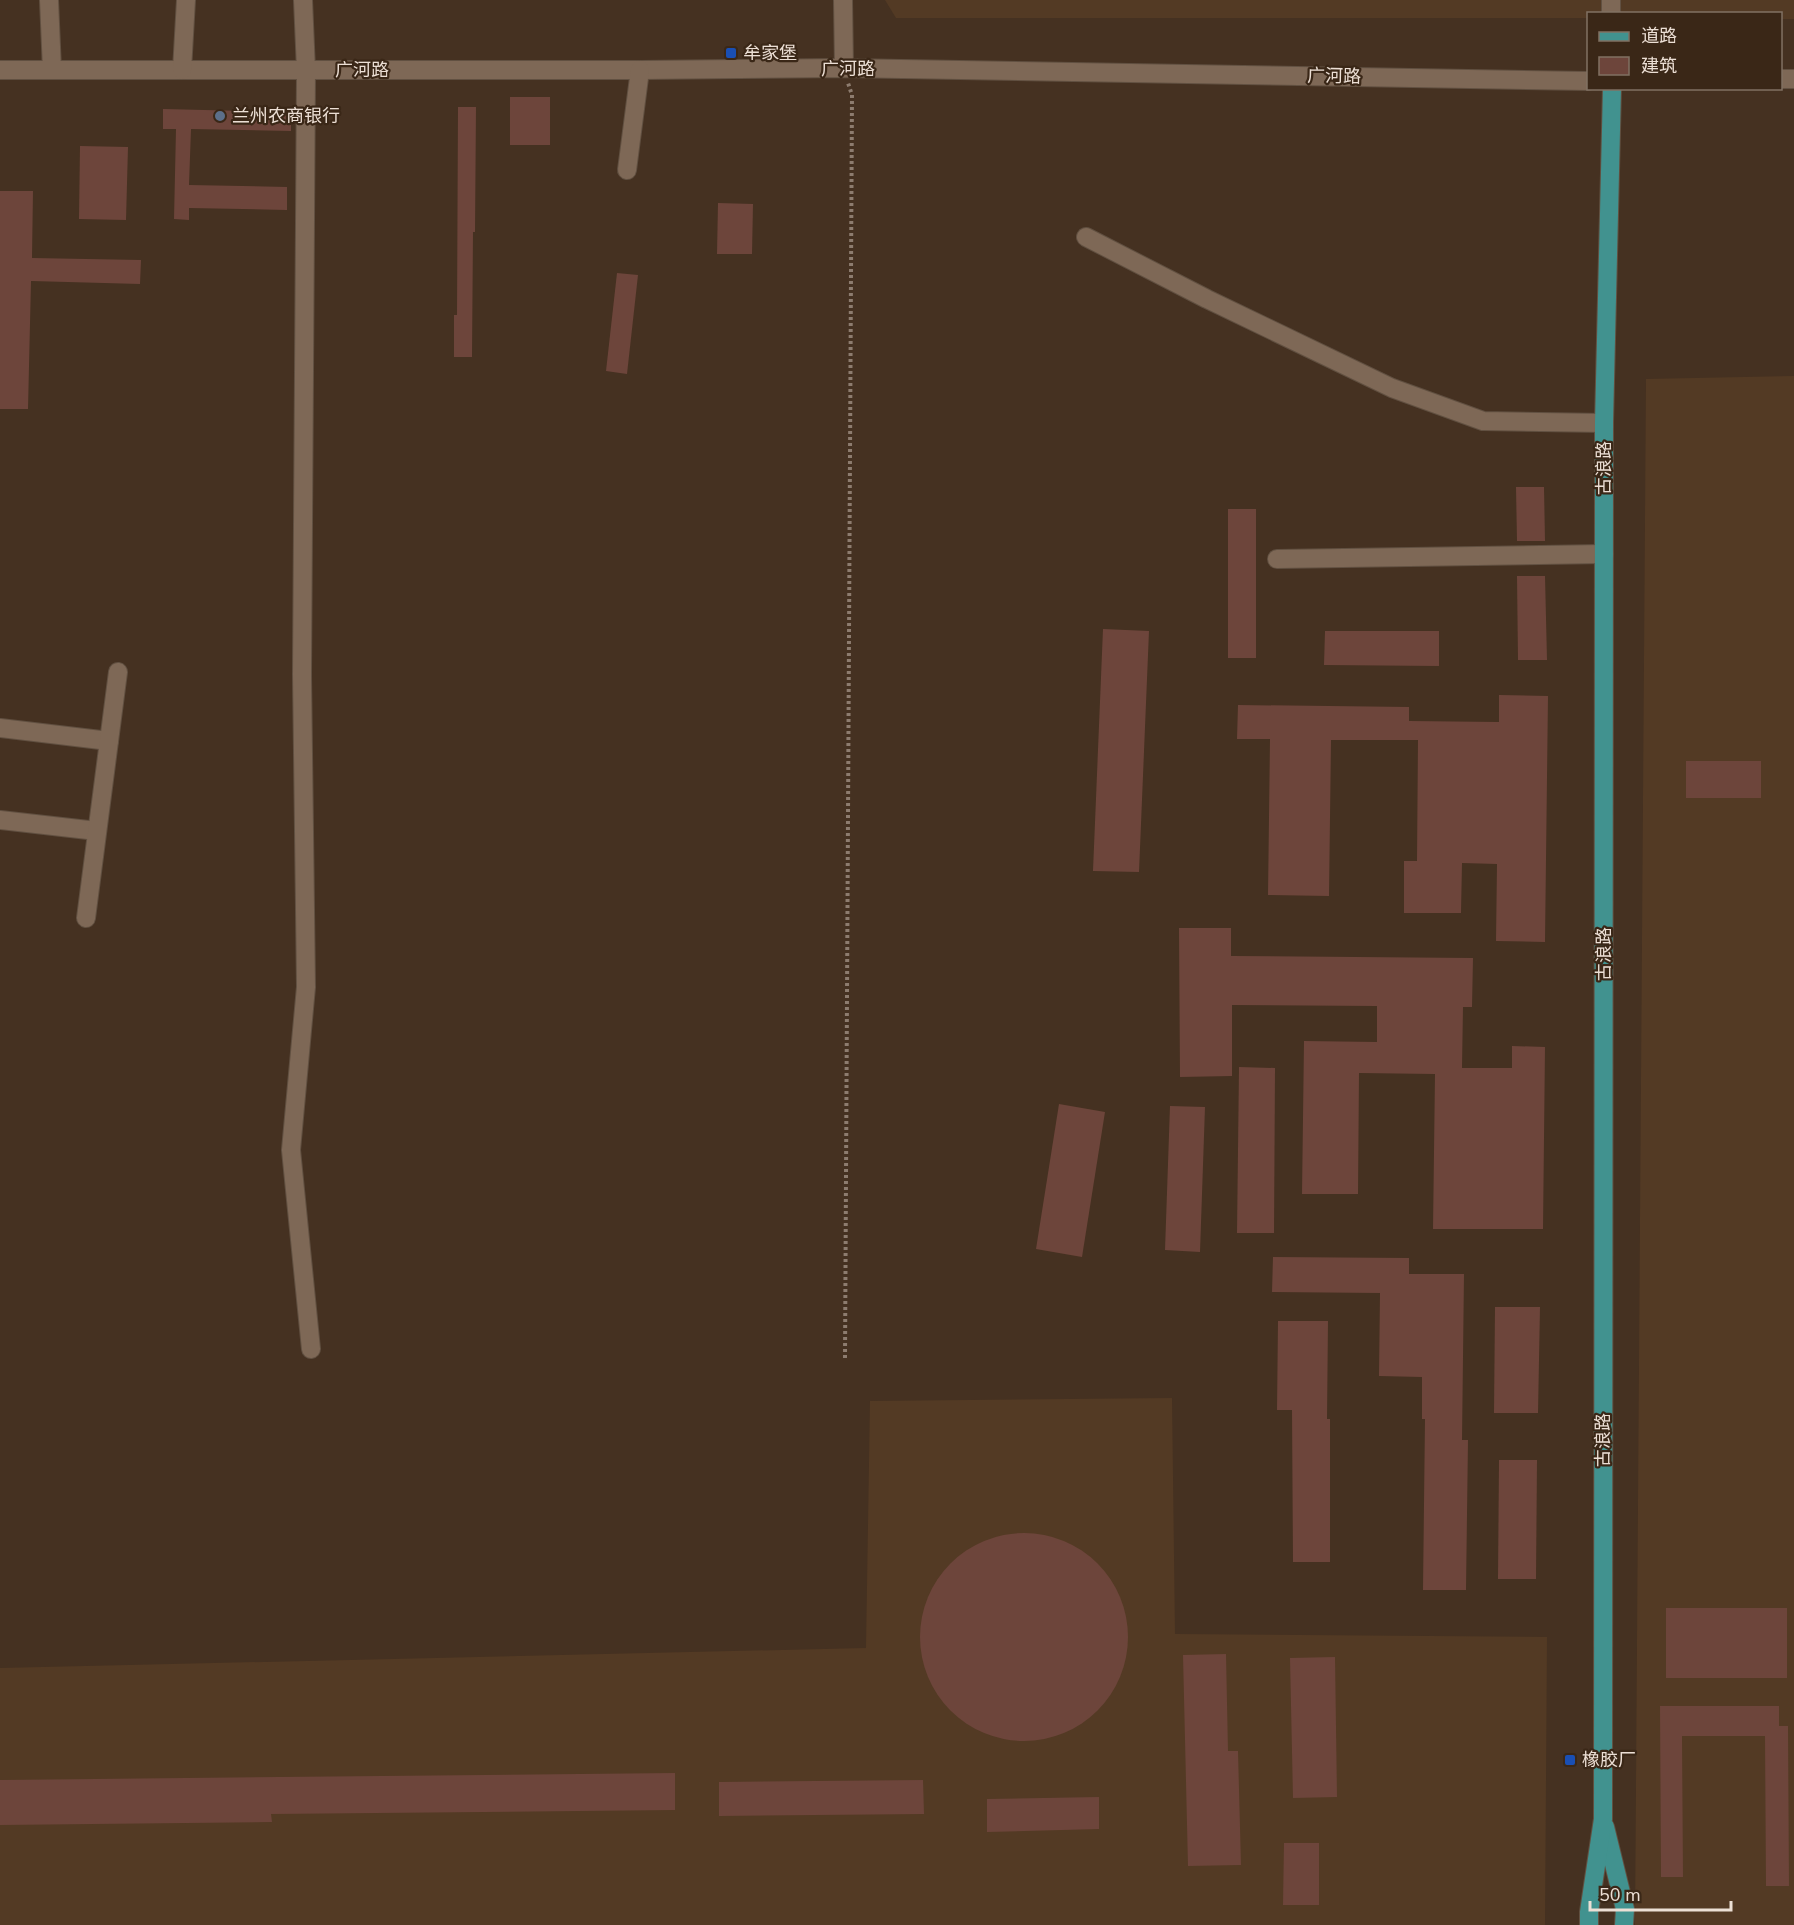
<svg xmlns="http://www.w3.org/2000/svg" width="1794" height="1925" font-family="'Nunito Sans','Noto Sans SC',sans-serif">
<style>
.built{fill:#533a24}
.building{fill:#6d453b}
.lines{fill:none;stroke-linecap:round;stroke-linejoin:round}
.minor-casing{stroke:#615041;stroke-width:20}
.major-casing{stroke:#615041;stroke-width:20}
.path{stroke:#8d7c6f;stroke-width:4;stroke-dasharray:3 3;stroke-linecap:butt}
.minor{stroke:#7e6856;stroke-width:18}
.major{stroke:#41928f;stroke-width:18}
.transit-dot{fill:#1a4fb4;stroke:#3a2717;stroke-width:2}
.service-dot{fill:#5c6f8a;stroke:#3a2717;stroke-width:2}
.labels{text-anchor:middle;stroke-width:4.5;stroke-linejoin:round;paint-order:stroke}
.poi-label{font-size:18px;fill:#ecdfd5;stroke:#3a2717;text-anchor:start}
.street-label{font-size:18px;fill:#ecdfd5;stroke:#3a2717}
</style>
<rect width="100%" height="100%" fill="#453121"/>
<g class="built">
<path d="M885 0H1794V19H1781L1780 14H1588V18H896Z"/>
<path d="M1794 376V1925H1635L1646 379Z"/>
<path d="M1172 1398 1175 1634 1547 1637 1545 1925H0V1668L866 1648 870 1401Z"/>
</g>
<g class="building">
<rect x="510" y="97" width="40" height="48"/>
<path d="M458 107H476L475 232H473L472 357H454V315H457Z"/>
<path d="M163 109 291 112V131L191 129 189 185 287 187V210L189 208V220L174 219 176 129H163Z"/>
<path d="M80 146 128 147 126 220 79 219Z"/>
<path d="M0 191H33L32 258 141 260 140 284 31 281 28 409H0Z"/>
<path d="M718 203 753 204 752 254H717Z"/>
<path d="M617 273 638 275 627 374 606 371Z"/>
<path d="M1516 487H1544L1545 541H1517Z"/>
<rect x="1228" y="509" width="28" height="149"/>
<path d="M1517 576H1545L1547 660H1518Z"/>
<path d="M1103 629 1149 631 1139 872 1093 871Z"/>
<path d="M1325 631H1439V666L1324 665Z"/>
<path d="M1499 695 1548 696 1545 942 1496 941 1497 864 1462 863 1461 913H1404V861H1417L1418 740H1331L1329 896 1268 895 1270 739H1237L1238 705 1409 707V721L1499 722Z"/>
<rect x="1686" y="761" width="75" height="37"/>
<path d="M1179 928H1231V956L1473 958 1472 1007H1463L1462 1068H1512V1046L1545 1047 1543 1229H1433L1435 1074 1359 1073 1358 1194H1302L1304 1041 1377 1042V1006L1232 1005V1076L1180 1077Z"/>
<path d="M1239 1067 1275 1068 1274 1233H1237Z"/>
<path d="M1059 1104 1105 1112 1082 1257 1036 1249Z"/>
<path d="M1170 1106 1205 1107 1200 1252 1165 1250Z"/>
<path d="M1273 1257 1409 1258V1274H1464L1462 1440H1468L1466 1590H1423L1425 1419H1422V1377L1379 1376 1380 1293 1272 1292Z"/>
<path d="M1495 1307H1540L1538 1413H1494Z"/>
<path d="M1278 1321H1328L1327 1419H1330V1562H1293L1292 1410H1277Z"/>
<path d="M1499 1460H1537L1536 1579H1498Z"/>
<circle cx="1024" cy="1637" r="104"/>
<rect x="1666" y="1608" width="121" height="70"/>
<path d="M1226 1654 1228 1751H1238L1241 1865 1188 1866 1183 1655Z"/>
<path d="M1335 1657 1337 1797 1293 1798 1290 1658Z"/>
<path d="M1660 1706H1779V1726H1788L1789 1886H1766L1765 1736H1682L1683 1877H1661Z"/>
<path d="M675 1773V1810L271 1814 272 1822 0 1825V1780Z"/>
<path d="M923 1780 924 1814 719 1816V1782Z"/>
<path d="M1099 1797V1829L987 1832V1799Z"/>
<path d="M1284 1843H1319V1905H1283Z"/>
</g>
<g class="lines">
<g class="minor-casing">
<g id="minor">
<path d="M49 0 52 70"/>
<path d="M303 0 306 70 302 675 306 987 291 1150 311 1349"/>
<path d="M843 0 844 68"/>
<path d="M1611 0V14"/>
<path d="M0 70H640L844 68 1588 81"/>
<path d="M182 70 186 0"/>
<path d="M1780 79H1794"/>
<path d="M627 170 640 70"/>
<path d="M1086 237 1207 299 1392 388 1483 421 1604 423"/>
<path d="M1277 559 1604 554"/>
<path d="M0 728 109 741"/>
<path d="M0 820 97 831"/>
<path d="M86 918 118 672"/>
</g>
</g>
<g class="major-casing">
<g id="major">
<path d="M1605 1827 1625 1909 1624 1925"/>
<path d="M1589 1925V1912L1603 1819 1604 423 1612 88"/>
</g>
</g>
<path class="path" d="M845 1358 852 95 848 83"/>
<use href="#minor" class="minor"/>
<use href="#major" class="major"/>
</g>
<g class="transit-dot">
<rect x="725" y="47" width="12" height="12" rx="3"/>
<rect x="1564" y="1754" width="12" height="12" rx="3"/>
</g>
<circle class="service-dot" cx="220" cy="116" r="6"/>
<g class="labels">
<g class="poi-label">
<text x="743" y="59">牟家堡</text>
<text x="232" y="122">兰州农商银行</text>
<text x="1582" y="1766">橡胶厂</text>
</g>
<g class="street-label">
<text x="848" y="75">广河路</text>
<text x="362" y="76">广河路</text>
<text transform="translate(1334 76) rotate(1)" y="6">广河路</text>
<text transform="translate(1604 468) rotate(-90)" y="6">古浪路</text>
<text transform="translate(1604 954) rotate(-90)" y="6">古浪路</text>
<text transform="translate(1603 1440) rotate(-90)" y="6">古浪路</text>
</g>
</g>
<rect x="1587" y="12" width="195" height="78" fill="#3a2717" stroke="#817163" stroke-width="1.5"/>
<rect x="1599" y="32" width="30" height="9" fill="#41928f" stroke="#817163" stroke-width="1.5"/>
<text x="1641" y="42" font-size="18" fill="#ecdfd5">道路</text>
<rect x="1599" y="57" width="30" height="18" fill="#6d453b" stroke="#817163" stroke-width="1.5"/>
<text x="1641" y="72" font-size="18" fill="#ecdfd5">建筑</text>
<path d="M1590 1901v9h141v-9" fill="none" stroke="#ecdfd5" stroke-width="3"/>
<text x="1599" y="1901" font-size="18" fill="#ecdfd5" stroke="#3a2717" stroke-width="4.5" paint-order="stroke">50 m</text>
</svg>
